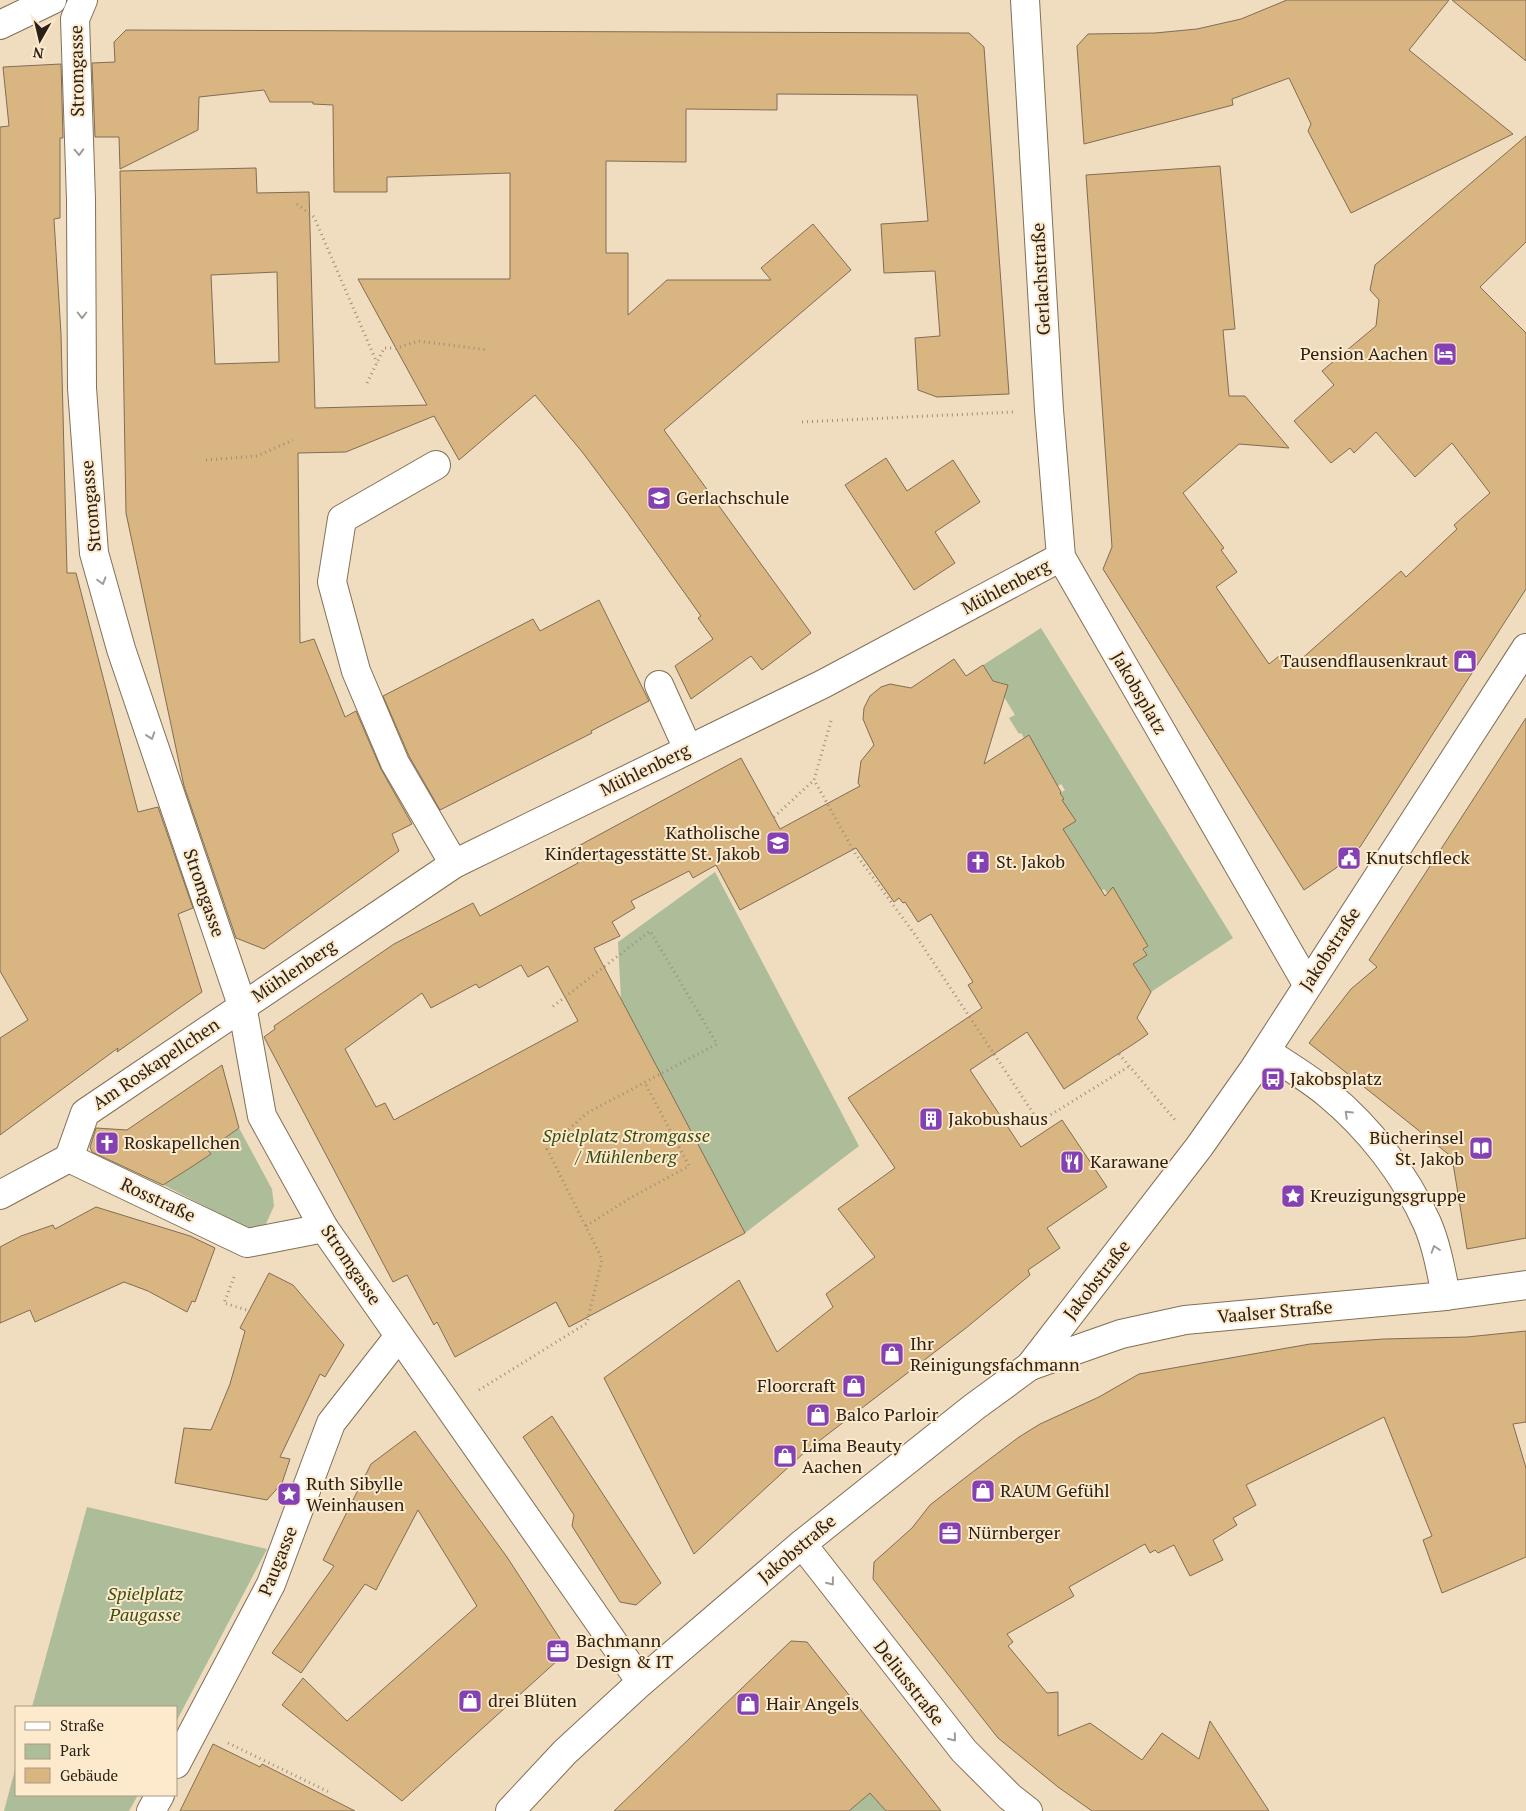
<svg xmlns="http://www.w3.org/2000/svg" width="1526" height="1811" font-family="'PT Serif',serif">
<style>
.green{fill:#adbd9a}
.building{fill:#d9b581;stroke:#806e54;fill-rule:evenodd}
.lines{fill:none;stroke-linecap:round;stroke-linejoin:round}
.minor-casing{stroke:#827056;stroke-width:30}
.path{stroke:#9e8f7a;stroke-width:3;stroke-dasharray:1 4;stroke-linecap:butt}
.minor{stroke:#fff;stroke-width:28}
.oneway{stroke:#9f9c97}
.labels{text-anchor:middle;stroke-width:4;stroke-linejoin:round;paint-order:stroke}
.street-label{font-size:18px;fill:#2a2218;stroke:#fde9cc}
.poi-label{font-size:18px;fill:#2a2218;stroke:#fde9cc;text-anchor:start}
.park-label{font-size:18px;font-style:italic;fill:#374e12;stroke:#fde9cc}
</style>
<rect width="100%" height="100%" fill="#f0dcbf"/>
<g class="green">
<path d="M1041 628 1233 938 1151 992 1130 960 1147 955 1144 949 1148 946 1104 889 1100 892 1091 878 1093 876 1090 872 1088 873 1075 853 1077 851 1060 830V793L1065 790 1061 784 1056 787 1029 735 1024 738 1021 733 1019 734 1009 718 1015 715 1004 697 1007 689 1003 683 993 681 983 665Z"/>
<path d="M715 872 859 1146 745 1233 569 1327 444 1093 621 999 618 942Z"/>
<path d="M239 1128 272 1189 274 1206 265 1226 250 1230 116 1160 159 1147 179 1175 211 1154 208 1150Z"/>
<path d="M87 1507 267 1549 176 1722V1707H32Z"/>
<path d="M16 1766V1795H138L129 1811H4Z"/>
<path d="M870 1793 886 1811H820L858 1803Z"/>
</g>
<g class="building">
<path d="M1287 0H1449L1409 50 1513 134 1351 213 1308 131 1311 124 1289 78 1232 99 1233 105 1084 144 1077 46 1088 34 1155 33 1197 29 1241 19Z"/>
<path d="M1452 0H1526V61Z"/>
<path d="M126 30 969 33 984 47 1009 394 937 397 918 390 915 338 940 336 935 271 884 273 881 224 928 221 917 95 777 94V110L686 109V162L606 161V253H628V315L667 280H771L761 268 813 224 851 270 664 430 811 633 762 670 751 656 691 699 675 666 713 639 698 618 701 616 627 512 583 453 535 395 459 460 434 416 346 452 298 453 300 643 314 639 345 717 356 711 381 769 412 824 392 834 399 851 264 949 236 938 184 786 126 513 120 171 256 168 257 193 309 192 315 408 427 405 358 279H510V173L387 177V192H334L333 105 313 104V102H270L264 90 199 97 198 130 120 169 119 137H95L92 63 115 62 114 42ZM277 272 279 362 215 364 211 275Z"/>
<path d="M61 64 63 138H60V218L54 219 61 334 67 573H76L138 812 158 807 193 908 178 914 202 992 117 1052 118 1048 0 1135V1038L28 1020 0 971V127L9 126 3 67Z"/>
<path d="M1526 136V242L1480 287 1526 333V589L1360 847 1336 868 1304 890 1103 569 1112 547 1086 175 1220 166 1235 329 1223 330 1229 396H1245L1289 448 1239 444 1183 493 1224 548 1221 550 1237 572 1216 587 1269 664 1279 656 1290 669 1401 571 1406 577 1457 529 1454 525 1490 493 1452 443 1415 477 1376 432 1354 453 1350 448 1331 463 1294 421 1334 385 1322 371 1376 326 1379 300 1370 290 1375 265Z"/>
<path d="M886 458 907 491 953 460 980 502 935 532 955 563 914 590 845 485Z"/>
<path d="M599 600 649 701 591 731 592 733 440 810 409 756 383 696 533 619 540 631Z"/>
<path d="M954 659 966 676 983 665 993 681 1008 685 984 764 1029 735 1061 792 1060 793 1064 799 1062 800 1076 821 1063 829 1105 896 1113 887 1148 946 1143 949 1147 955 1133 964 1151 992 1137 1018 1148 1034 1135 1043 1064 1089 1027 1032 970 1070 1021 1147 1062 1120 1107 1187 1047 1228 1060 1248 1028 1270 1030 1275 966 1328 806 1451 694 1554 604 1378 739 1280 777 1352 833 1307 826 1294 875 1257 838 1209 895 1168 848 1098 982 1008 968 985 973 982 931 914 918 922 905 902 903 903 899 898 894 902 856 848 740 910 716 865 693 878 689 871 631 901 635 908 612 922 620 936 594 948 745 1233 569 1327 556 1302 455 1357 437 1322 434 1325 407 1275 393 1282 264 1037 275 1029 274 1026 394 944 473 903 480 916 578 863 571 850 741 758 780 829 860 786 858 783 861 761 874 745 863 719 864 708 870 696 881 687 890 684 911 688ZM521 965 528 977 548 966 578 1021 394 1120 385 1103 376 1107 345 1049 422 993 431 1008 476 984 479 988Z"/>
<path d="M1526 718V1238L1467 1249 1452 1157 1309 1043 1351 989 1377 967 1369 960Z"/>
<path d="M222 1065 239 1128 208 1150 211 1154 193 1166 163 1185 92 1152 90 1147 96 1128 127 1130Z"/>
<path d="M96 1207 190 1236 215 1248 195 1302 192 1301 187 1312 148 1291 124 1282 35 1322 30 1310 0 1323V1247L21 1236 53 1225 55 1229Z"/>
<path d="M269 1273 293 1285 344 1345 325 1377 320 1374 280 1457 290 1459 282 1483 267 1500 175 1483 184 1428 211 1430 230 1384 245 1331 240 1328Z"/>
<path d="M1526 1331V1422L1513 1424 1526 1468V1557L1442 1593 1423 1540 1432 1536 1384 1417 1246 1485 1256 1505 1233 1518 1237 1525 1213 1540 1223 1560 1190 1576 1174 1545 1158 1553 1155 1550 1150 1553 1145 1544 1069 1587 1074 1596 1007 1634 1013 1642 1008 1646 1047 1693 1058 1692V1736L1090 1723 1142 1760 1162 1733 1199 1759 1210 1721 1269 1811H1092L1058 1787 998 1738 873 1579 874 1562 912 1528 930 1505 970 1474 1019 1437 1040 1424 1099 1397 1139 1374 1310 1344 1384 1339 1467 1337Z"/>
<path d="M552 1416 661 1583 636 1605 620 1602 572 1526 574 1515 523 1437Z"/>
<path d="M415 1431 507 1557 568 1651 402 1801 282 1705 303 1678 347 1721 477 1606 418 1510 376 1590 365 1584 301 1673 272 1653 334 1566 323 1560 371 1464Z"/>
<path d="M791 1641 807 1642 941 1811H886L870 1793 849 1811H614Z"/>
<path d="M213 1744 260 1767 262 1764 355 1811H180Z"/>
</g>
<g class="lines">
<g class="minor-casing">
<g id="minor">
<path d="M83 0 75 19 81 200 82 388 94 553 121 649 242 1005 262 1116 324 1228 641 1682"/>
<path d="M1025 0 1049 410 1061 557 1307 984"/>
<path d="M0 25 52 0"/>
<path d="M436 465 342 519 332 582 356 671 395 763 454 864"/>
<path d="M659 685 688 749"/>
<path d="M1266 1051C1286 1065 1309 1078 1328 1094 1369 1128 1405 1174 1427 1223 1437 1246 1441 1271 1446 1296"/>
<path d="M69 1158 85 1113 454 864 823 684 1061 557"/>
<path d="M0 1195 69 1158 247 1243 324 1228"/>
<path d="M1030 1366 1121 1334 1185 1320 1446 1296 1526 1285"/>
<path d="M802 1544 964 1751 1010 1797 1028 1811"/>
<path d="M176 1764 271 1584 331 1423 399 1336"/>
<path d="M151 1811 160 1795"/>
<path d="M510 1811 565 1752 641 1682 802 1544 974 1407 1030 1366 1199 1147 1254 1069 1526 648"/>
</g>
</g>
<g class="path">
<path d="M297 204 314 217 377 363"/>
<path d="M367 383 384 348H397L418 341 488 350"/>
<path d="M802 422 1013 412"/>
<path d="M206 460 257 456 293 440"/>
<path d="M831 721 814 780 855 853 916 936 1039 1122 1128 1067"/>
<path d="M774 817 814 780"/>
<path d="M1119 1054 1175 1120"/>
<path d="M586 1226 632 1197 689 1166 645 1083"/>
<path d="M234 1277 224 1303 250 1311"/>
<path d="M479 1390 587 1323 602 1259 547 1149 587 1113 717 1044 650 931 551 1008"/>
<path d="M228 1743 331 1793"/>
</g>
<use href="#minor" class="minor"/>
</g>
<defs><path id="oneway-chevron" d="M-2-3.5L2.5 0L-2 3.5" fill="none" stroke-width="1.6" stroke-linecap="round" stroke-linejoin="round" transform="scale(1.25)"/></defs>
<g class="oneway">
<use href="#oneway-chevron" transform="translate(79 152) rotate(88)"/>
<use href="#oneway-chevron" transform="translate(82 315) rotate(90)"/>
<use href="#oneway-chevron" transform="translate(102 581) rotate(74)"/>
<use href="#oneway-chevron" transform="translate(151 736) rotate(71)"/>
<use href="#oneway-chevron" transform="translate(1348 1114) rotate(-136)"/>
<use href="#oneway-chevron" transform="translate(1435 1249) rotate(-108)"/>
<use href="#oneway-chevron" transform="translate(831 1582) rotate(52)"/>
<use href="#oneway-chevron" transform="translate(953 1738) rotate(51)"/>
</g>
<defs>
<g id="hotel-square" transform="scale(1.25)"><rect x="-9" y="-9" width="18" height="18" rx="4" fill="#8540b3" stroke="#fde9cc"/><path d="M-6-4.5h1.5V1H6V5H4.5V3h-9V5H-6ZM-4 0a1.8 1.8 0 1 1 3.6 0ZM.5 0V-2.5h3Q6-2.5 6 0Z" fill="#fff"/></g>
<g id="school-square" transform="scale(1.25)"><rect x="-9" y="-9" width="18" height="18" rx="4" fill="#8540b3" stroke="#fde9cc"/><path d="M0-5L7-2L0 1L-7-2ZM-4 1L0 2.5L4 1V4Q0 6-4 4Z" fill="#fff"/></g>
<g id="shop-square" transform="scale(1.25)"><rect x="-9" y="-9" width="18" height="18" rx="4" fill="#8540b3" stroke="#fde9cc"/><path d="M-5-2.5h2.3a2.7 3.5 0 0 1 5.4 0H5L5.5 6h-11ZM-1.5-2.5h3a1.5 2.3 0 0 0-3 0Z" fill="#fff"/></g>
<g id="civic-square" transform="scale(1.25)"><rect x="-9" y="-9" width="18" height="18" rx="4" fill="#8540b3" stroke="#fde9cc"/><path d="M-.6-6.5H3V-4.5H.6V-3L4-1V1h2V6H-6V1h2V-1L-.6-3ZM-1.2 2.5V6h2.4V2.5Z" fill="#fff"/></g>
<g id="church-square" transform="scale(1.25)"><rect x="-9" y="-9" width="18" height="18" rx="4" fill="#8540b3" stroke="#fde9cc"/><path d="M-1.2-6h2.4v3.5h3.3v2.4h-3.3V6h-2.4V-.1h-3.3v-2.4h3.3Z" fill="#fff"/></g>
<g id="bus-square" transform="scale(1.25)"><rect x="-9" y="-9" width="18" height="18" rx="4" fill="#8540b3" stroke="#fde9cc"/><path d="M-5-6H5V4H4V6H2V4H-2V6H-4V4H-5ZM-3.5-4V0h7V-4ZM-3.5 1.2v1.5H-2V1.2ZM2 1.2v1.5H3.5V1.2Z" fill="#fff"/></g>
<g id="building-square" transform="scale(1.25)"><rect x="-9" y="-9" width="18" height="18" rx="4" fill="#8540b3" stroke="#fde9cc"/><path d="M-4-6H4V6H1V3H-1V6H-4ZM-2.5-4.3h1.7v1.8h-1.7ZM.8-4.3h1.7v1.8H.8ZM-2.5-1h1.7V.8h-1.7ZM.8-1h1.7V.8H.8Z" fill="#fff"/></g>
<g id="library-square" transform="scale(1.25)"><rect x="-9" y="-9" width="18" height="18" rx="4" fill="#8540b3" stroke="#fde9cc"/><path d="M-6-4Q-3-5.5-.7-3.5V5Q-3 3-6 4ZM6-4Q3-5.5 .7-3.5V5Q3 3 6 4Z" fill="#fff"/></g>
<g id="restaurant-square" transform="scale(1.25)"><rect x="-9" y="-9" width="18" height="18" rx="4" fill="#8540b3" stroke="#fde9cc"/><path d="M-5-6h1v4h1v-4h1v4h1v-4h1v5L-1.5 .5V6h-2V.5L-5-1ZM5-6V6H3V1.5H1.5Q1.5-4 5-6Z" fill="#fff"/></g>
<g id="sight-square" transform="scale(1.25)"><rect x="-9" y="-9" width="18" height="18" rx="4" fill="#8540b3" stroke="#fde9cc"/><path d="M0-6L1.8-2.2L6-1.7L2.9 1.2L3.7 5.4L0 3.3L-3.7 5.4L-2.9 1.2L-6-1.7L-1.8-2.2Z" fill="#fff"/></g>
<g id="office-square" transform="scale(1.25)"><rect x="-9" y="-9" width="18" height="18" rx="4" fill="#8540b3" stroke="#fde9cc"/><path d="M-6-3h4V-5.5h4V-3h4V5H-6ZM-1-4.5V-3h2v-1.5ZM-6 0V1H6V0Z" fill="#fff"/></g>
</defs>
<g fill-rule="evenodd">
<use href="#hotel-square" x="1445" y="354"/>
<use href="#school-square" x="659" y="498"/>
<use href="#shop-square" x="1465" y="661"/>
<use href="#school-square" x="778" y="843"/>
<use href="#civic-square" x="1349" y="858"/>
<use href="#church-square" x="978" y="862"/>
<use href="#bus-square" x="1273" y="1079"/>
<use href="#building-square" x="931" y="1119"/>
<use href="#church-square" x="107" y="1143"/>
<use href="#library-square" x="1481" y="1148"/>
<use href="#restaurant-square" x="1072" y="1162"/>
<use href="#sight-square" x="1293" y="1196"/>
<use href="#shop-square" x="892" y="1354"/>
<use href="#shop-square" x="854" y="1386"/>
<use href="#shop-square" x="818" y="1415"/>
<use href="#shop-square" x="785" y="1456"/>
<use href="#shop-square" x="983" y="1491"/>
<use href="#sight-square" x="289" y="1494"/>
<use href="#office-square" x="950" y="1533"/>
<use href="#office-square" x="558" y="1651"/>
<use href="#shop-square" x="470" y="1701"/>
<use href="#shop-square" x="748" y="1704"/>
</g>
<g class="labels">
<g class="street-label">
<text transform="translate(77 71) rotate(-91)" y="6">Stromgasse</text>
<text transform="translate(1041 279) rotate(-93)" y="6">Gerlachstraße</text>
<text transform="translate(91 506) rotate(-95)" y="6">Stromgasse</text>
<text transform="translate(1006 587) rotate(-28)" y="6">Mühlenberg</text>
<text transform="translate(1139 693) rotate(60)" y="6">Jakobsplatz</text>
<text transform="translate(645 770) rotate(-26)" y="6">Mühlenberg</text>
<text transform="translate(204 893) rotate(71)" y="6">Stromgasse</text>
<text transform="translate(1330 949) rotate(-57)" y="6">Jakobstraße</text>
<text transform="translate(294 971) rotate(-34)" y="6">Mühlenberg</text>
<text transform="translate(156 1064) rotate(-34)" y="6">Am Roskapellchen</text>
<text transform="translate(158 1200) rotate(25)" y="6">Rosstraße</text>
<text transform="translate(351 1265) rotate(56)" y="6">Stromgasse</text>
<text transform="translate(1097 1280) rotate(-52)" y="6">Jakobstraße</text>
<text transform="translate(1275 1312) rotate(-5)" y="6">Vaalser Straße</text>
<text transform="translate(797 1549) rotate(-40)" y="6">Jakobstraße</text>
<text transform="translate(278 1561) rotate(-68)" y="6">Paugasse</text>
<text transform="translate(909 1683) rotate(52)" y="6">Deliusstraße</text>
</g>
<g class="poi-label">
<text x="1428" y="360" text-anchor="end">Pension Aachen</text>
<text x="676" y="504">Gerlachschule</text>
<text x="1448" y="667" text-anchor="end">Tausendflausenkraut</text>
<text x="760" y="839" text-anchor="end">Katholische<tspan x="760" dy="21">Kindertagesstätte St. Jakob</tspan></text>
<text x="1366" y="864">Knutschfleck</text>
<text x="996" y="868">St. Jakob</text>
<text x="1290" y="1085">Jakobsplatz</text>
<text x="948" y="1125">Jakobushaus</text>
<text x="1464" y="1144" text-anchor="end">Bücherinsel<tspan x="1464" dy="21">St. Jakob</tspan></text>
<text x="124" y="1149">Roskapellchen</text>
<text x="1090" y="1168">Karawane</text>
<text x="1310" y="1202">Kreuzigungsgruppe</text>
<text x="910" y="1350">Ihr<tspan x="910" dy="21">Reinigungsfachmann</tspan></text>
<text x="836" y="1392" text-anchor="end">Floorcraft</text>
<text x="836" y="1421">Balco Parloir</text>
<text x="802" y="1452">Lima Beauty<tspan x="802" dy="21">Aachen</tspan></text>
<text x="306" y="1490">Ruth Sibylle<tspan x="306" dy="21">Weinhausen</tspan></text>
<text x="1000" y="1497">RAUM Gefühl</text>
<text x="968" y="1539">Nürnberger</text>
<text x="576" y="1647">Bachmann<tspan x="576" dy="21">Design &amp; IT</tspan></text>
<text x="488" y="1707">drei Blüten</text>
<text x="766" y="1710">Hair Angels</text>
</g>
<g class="park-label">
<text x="626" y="1142">Spielplatz Stromgasse<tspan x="626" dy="21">/ Mühlenberg</tspan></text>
<text x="145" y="1600">Spielplatz<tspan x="145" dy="21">Paugasse</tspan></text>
</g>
</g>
<rect x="15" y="1706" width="162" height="90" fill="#fde9cc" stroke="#a99984"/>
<rect x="25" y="1722" width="25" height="8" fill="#ffffff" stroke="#a99984"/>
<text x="60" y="1731" font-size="15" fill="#2a2218">Straße</text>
<rect x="25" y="1744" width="25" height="15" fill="#adbd9a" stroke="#a99984"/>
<text x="60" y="1756" font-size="15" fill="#2a2218">Park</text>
<rect x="25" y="1768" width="25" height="15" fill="#d9b581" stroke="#a99984"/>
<text x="60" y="1781" font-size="15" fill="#2a2218">Gebäude</text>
<g transform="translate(40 40) rotate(188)" stroke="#fde9cc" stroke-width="4" paint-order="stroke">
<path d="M0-4L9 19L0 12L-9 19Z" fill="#2a2218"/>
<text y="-8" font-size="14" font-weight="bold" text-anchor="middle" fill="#2a2218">N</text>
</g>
</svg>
